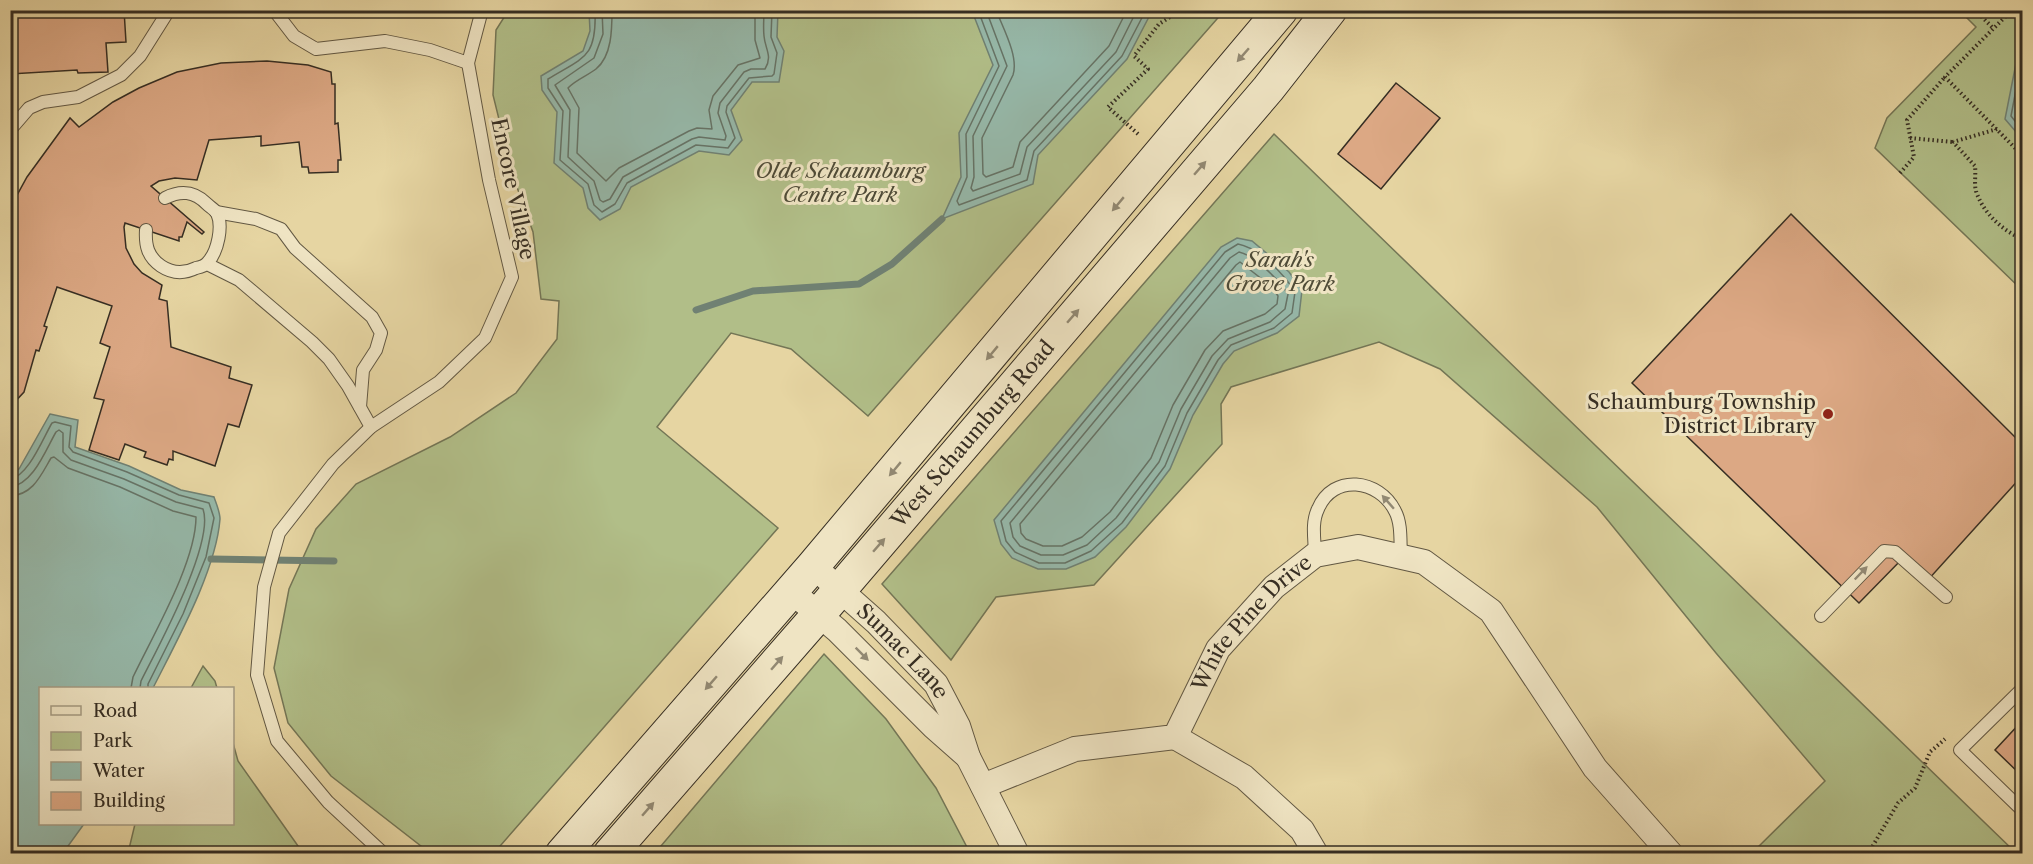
<svg xmlns="http://www.w3.org/2000/svg" width="2033" height="864" font-family="'Libre Caslon Text',serif">
<style>
.green{fill:#b1be88;stroke:#747656;stroke-width:1.5}
.water{fill:#96b8a9;stroke:#708173;stroke-width:1.5}
.lines{fill:none;stroke-linecap:round;stroke-linejoin:round}
.shore{stroke:#667366;stroke-width:1.5}
.stream{stroke:#708173;stroke-width:7}
.building{fill:#dca884;stroke:#362e23;stroke-width:1.5}
.service-casing{stroke:#625843;stroke-width:14}
.minor-casing{stroke:#625843;stroke-width:26}
.secondary-casing{stroke:#362e23;stroke-width:35}
.path{stroke:#362e23;stroke-width:4;stroke-dasharray:1.5 3;stroke-linecap:butt}
.service{stroke:#efe4c3;stroke-width:12}
.minor{stroke:#efe4c3;stroke-width:24}
.secondary{stroke:#efe4c3;stroke-width:33}
.oneway{fill:#928973}
.poi-dot{fill:#8f2418;stroke:#efe4c3;stroke-width:2}
.labels{text-anchor:middle;stroke-width:6;stroke-linejoin:round;paint-order:stroke}
.park-label{font-size:21px;font-style:italic;fill:#4f4b37;stroke:#efe4c3}
.street-label{font-size:21px;fill:#362e23;stroke:#efe4c3}
.poi-label{font-size:21px;fill:#362e23;stroke:#efe4c3;text-anchor:end}
</style>
<rect width="100%" height="100%" fill="#e6d5a2"/>
<filter id="stains"><feTurbulence type="fractalNoise" baseFrequency=".00333" numOctaves="4"/><feColorMatrix values="0 0 0 0 .2 0 0 0 0 .09 0 0 0 0 .02 0 0 0 .5 -.17"/></filter>
<radialGradient id="worn" r=".72"><stop offset=".6" stop-color="#630" stop-opacity="0"/><stop offset="1" stop-color="#630" stop-opacity=".3"/></radialGradient>
<g class="green">
<path d="M508 11H1224L868 416 791 349 731 333 657 427 778 528 494 853H430L331 776 288 723 274 668 289 589 316 529 356 484 450 437 516 393 557 339 559 301 541 299 533 232 513 176 493 95 496 30Z"/>
<path d="M1960 11H2022V290L1875 148 1887 118 1976 27Z"/>
<path d="M1274 134 2016 853H1752L1825 781 1716 653 1597 507 1440 369 1379 342 1231 387 1221 404 1222 444 1094 585 996 597 951 660 882 584Z"/>
<path d="M824 654 886 719 936 788 970 853H655Z"/>
<path d="M203 666 215 681 217 688H191Z"/>
<path d="M233 743 238 761 303 853H128L135 824H232Z"/>
</g>
<g class="water">
<path d="M1003 10 1020 12 1022 10 1152 11 1127 59 1038 155 1033 184 942 219 961 177 959 133 993 65 972 11Z"/>
<path d="M589 11H778L777 37 784 51 779 82H752L731 110 742 140 729 155 699 151 631 187 620 209 600 220 588 208 583 188 554 163 557 112 542 90 541 76 583 51 590 31Z"/>
<path d="M2022 42V139L2005 119 2020 43Z"/>
<path d="M1237 238 1252 241 1289 272 1302 290 1299 316 1277 333 1234 351 1223 364 1193 415 1170 469 1126 527 1095 557 1066 569H1038L1012 558 1001 544 994 520 1221 247Z"/>
<path d="M50 414 78 420 75 447 129 466 181 490 214 497C216 503 220 512 220 519 216 571 176 642 153 688H40V824H84L63 853H11V474L19 469Z"/>
</g>
<g class="lines">
<g class="shore">
<path d="M595 10C597 58 584 57 548 79V88L563 111 560 160 588 184 594 205 602 212 615 204 627 183 696 145 728 148 735 138 726 112 727 106 749 78 772 76 774 74 777 53 771 37 772 10"/>
<path d="M602 10 603 34 594 58 555 85 570 110 568 157 594 181 600 200 603 202 610 199 623 177 692 139 699 137 725 140 726 136 718 113 720 103 744 72 751 69H765C773 56 765 49 764 36 763 27 764 19 764 10"/>
<path d="M612 10C612 29 612 56 596 69 587 76 575 80 568 88L579 108 577 153 606 181 619 168 689 131 697 128 712 129 709 110 713 96 738 65 760 58 755 40V10"/>
<path d="M978 10 999 66 966 134 967 177 957 201 959 205 1027 180 1034 151 1122 56 1146 10"/>
<path d="M986 10 1007 66 973 136 974 177 971 188 973 191 1020 174 1027 147 1116 52 1137 10"/>
<path d="M996 10C1003 28 1019 57 1013 75L982 138 983 174 986 177 1013 167 1020 142 1109 46 1127 10"/>
<path d="M2022 58 2011 116 2022 130"/>
<path d="M1238 244C1259 248 1284 274 1295 292L1292 313 1274 328 1231 345 1218 360 1187 413 1165 466 1122 523 1091 551 1065 563H1039L1015 552 1006 541 1001 521 1225 252Z"/>
<path d="M1239 252C1254 255 1279 280 1288 294L1285 309 1270 322 1228 339 1212 356 1181 409 1159 462 1116 518 1087 545 1063 555H1041L1020 546 1013 537 1010 523 1230 258Z"/>
<path d="M1240 262 1272 287 1278 296 1277 304 1265 314 1223 331 1205 350 1173 405 1151 458 1110 512 1082 537 1062 546H1043L1026 539 1021 533 1020 524 1236 265Z"/>
<path d="M10 479C28 477 43 438 52 423L55 422 71 426 69 447 73 452 127 472 179 495 209 503 214 518 206 557 183 614 148 684V688"/>
<path d="M10 487C33 485 46 449 56 432L59 430 63 433V452L71 460 124 479 176 502 203 509C215 543 158 647 141 681L140 688"/>
<path d="M10 496C33 495 41 475 51 458L54 457 68 468 120 487 173 511 196 517C196 562 153 635 133 677L131 688"/>
</g>
<g class="stream">
<path d="M696 310 753 291 859 284 892 264 942 219"/>
<path d="M211 559 334 561"/>
</g>
</g>
<g class="building">
<path d="M66 10H124L126 42 106 43 108 72 78 73 77 70 10 74V15Z"/>
<path d="M267 61 308 65 331 72 332 84H335V124L338 123 341 160H338V172L309 173 308 167H302L299 142 261 146V136L209 140 197 180 175 178 159 181 151 186 204 232 202 234 187 222 182 237H179V241L125 223 124 227 126 248 134 264 142 273 162 285 159 299 167 301 171 347 231 367 229 378 252 385 239 427 228 424 215 466 173 451V460L169 459 167 465 144 457 146 452 125 444 119 460 89 450 104 400 94 398 110 347 100 343 112 306 57 287 44 326 47 327 39 351 36 350 24 392 10 407V208L27 177 70 118 79 127 113 102 139 88 177 72 221 63Z"/>
<path d="M1396 83 1440 118 1381 189 1338 154Z"/>
<path d="M1791 214 2022 444V476L1927 581 1903 558 1859 603 1632 383Z"/>
<path d="M2022 721V776L1995 750Z"/>
</g>
<g class="lines">
<g class="service-casing">
<g id="service">
<path d="M274 10 294 36 316 49 385 41 430 50 468 63"/>
<path d="M10 130 29 108 43 102 78 97 121 75 140 56 169 10"/>
<path d="M216 212 256 219 281 229 295 248 372 317 381 333 376 350 363 370 360 407"/>
<path d="M146 230C145 246 148 257 161 266 173 274 184 274 196 268 201 267 205 266 208 262 218 251 223 226 217 213 215 210 210 207 207 204 194 191 181 190 165 198"/>
<path d="M207 264 239 280 312 342 329 359 348 386 371 427"/>
<path d="M1315 555C1315 541 1311 523 1318 509 1333 473 1379 479 1395 511 1402 524 1400 542 1401 557"/>
<path d="M1821 616 1884 551 1895 552 1946 597"/>
<path d="M2022 689 1960 750 2022 810"/>
<path d="M384 854 328 802 277 741 257 675 264 587 279 533 333 464 371 427 439 382 485 338 512 277 489 180 468 63 482 10"/>
</g>
</g>
<g class="minor-casing">
<g id="minor">
<path id="s1" d="M813 566 876 622 936 684 958 726 968 757 1017 854"/>
<path d="M791 591 837 630 934 727 968 757"/>
<path d="M1175 737 1244 777 1302 830 1316 854"/>
<path id="s2" d="M983 786 1075 749 1175 737 1218 649 1274 587 1315 555 1358 547 1424 562 1491 611 1595 768 1671 854"/>
</g>
</g>
<g class="secondary-casing">
<g id="secondary">
<path d="M562 854 813 566 1281 10"/>
<path id="s3" d="M610 854 819 614 1268 89 1330 10"/>
</g>
</g>
<g class="path">
<path d="M1975 10 1994 29"/>
<path d="M2012 10 1945 77 2022 155"/>
<path d="M1997 129 1953 142 1975 166C1976 174 1974 184 1976 191 1983 213 2002 230 2022 239"/>
<path d="M1138 134 1108 107 1148 69 1134 56 1159 24 1181 10"/>
<path d="M1910 138 1953 142"/>
<path d="M1900 173 1914 157 1907 120 1945 77"/>
<path d="M1868 854 1898 803 1915 788 1930 752 1945 739"/>
</g>
<use href="#service" class="service"/>
<use href="#minor" class="minor"/>
<use href="#secondary" class="secondary"/>
</g>
<defs><path id="oneway-solid" d="M-6-.8H1V-3.2L6.5 0L1 3.2V.8H-6Z" transform="scale(1.5)"/></defs>
<g class="oneway">
<use href="#oneway-solid" transform="translate(1243 55) rotate(131)"/>
<use href="#oneway-solid" transform="translate(1200 168) rotate(-49)"/>
<use href="#oneway-solid" transform="translate(1118 204) rotate(130)"/>
<use href="#oneway-solid" transform="translate(1073 316) rotate(-49)"/>
<use href="#oneway-solid" transform="translate(992 353) rotate(130)"/>
<use href="#oneway-solid" transform="translate(895 469) rotate(130)"/>
<use href="#oneway-solid" transform="translate(1388 502) rotate(-131)"/>
<use href="#oneway-solid" transform="translate(879 545) rotate(-49)"/>
<use href="#oneway-solid" transform="translate(1861 573) rotate(-46)"/>
<use href="#oneway-solid" transform="translate(862 654) rotate(45)"/>
<use href="#oneway-solid" transform="translate(777 663) rotate(-49)"/>
<use href="#oneway-solid" transform="translate(711 683) rotate(131)"/>
<use href="#oneway-solid" transform="translate(648 809) rotate(-49)"/>
</g>
<circle class="poi-dot" cx="1828" cy="414" r="6"/>
<g class="labels">
<g class="park-label">
<text x="840" y="178">Olde Schaumburg<tspan x="840" dy="24">Centre Park</tspan></text>
<text x="1280" y="267">Sarah's<tspan x="1280" dy="24">Grove Park</tspan></text>
</g>
<g class="street-label">
<text transform="translate(513 189) rotate(78)" y="7">Encore Village</text>
<text dy="7" stroke="none"><textPath href="#s3" startOffset="555">West Schaumburg Road</textPath></text>
<text dy="7" stroke="none"><textPath href="#s2" startOffset="339">White Pine Drive</textPath></text>
<text dy="7" stroke="none"><textPath href="#s1" startOffset="124">Sumac Lane</textPath></text>
</g>
<g class="poi-label">
<text x="1816" y="409">Schaumburg Township<tspan x="1816" dy="24">District Library</tspan></text>
</g>
</g>
<rect width="2033" height="864" fill="none" stroke="#e6d5a2" stroke-width="36"/>
<rect x="12" y="12" width="2009" height="840" fill="none" stroke="#362e23" stroke-width="3"/>
<rect x="18" y="18" width="1997" height="828" fill="none" stroke="#362e23" stroke-width="1.5"/>
<rect x="39" y="687" width="195" height="138" fill="#efe4c3" stroke="#a59b83" stroke-width="1.5"/>
<rect x="51" y="706" width="30" height="9" fill="#efe4c3" stroke="#a59b83" stroke-width="1.5"/>
<text x="93" y="717" font-size="18" fill="#362e23">Road</text>
<rect x="51" y="732" width="30" height="18" fill="#b1be88" stroke="#a59b83" stroke-width="1.5"/>
<text x="93" y="747" font-size="18" fill="#362e23">Park</text>
<rect x="51" y="762" width="30" height="18" fill="#96b8a9" stroke="#a59b83" stroke-width="1.5"/>
<text x="93" y="777" font-size="18" fill="#362e23">Water</text>
<rect x="51" y="792" width="30" height="18" fill="#dca884" stroke="#a59b83" stroke-width="1.5"/>
<text x="93" y="807" font-size="18" fill="#362e23">Building</text>
<rect width="100%" height="100%" filter="url(#stains)"/>
<rect width="100%" height="100%" fill="url(#worn)"/>
</svg>
